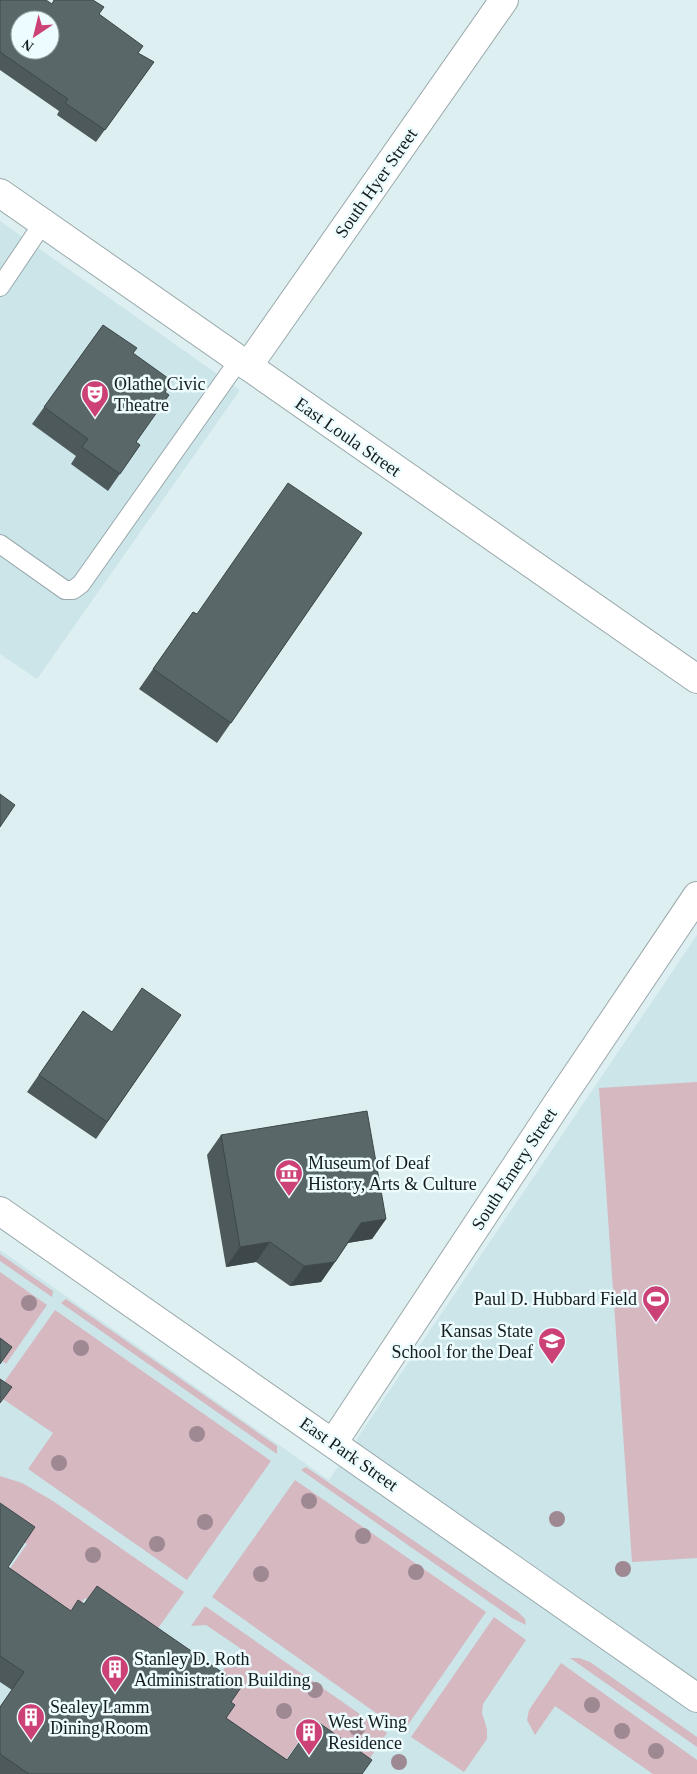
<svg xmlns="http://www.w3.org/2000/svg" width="697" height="1774" font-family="'Times New Roman',serif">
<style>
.built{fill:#cbe5e9}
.green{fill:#d6b8c0}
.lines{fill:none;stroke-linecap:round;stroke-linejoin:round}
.service-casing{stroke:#9aa9ac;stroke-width:20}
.minor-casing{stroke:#9aa9ac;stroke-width:30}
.service{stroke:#fff;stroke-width:18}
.minor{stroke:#fff;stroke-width:28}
.tree{fill:#9e8892}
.wall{fill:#4d595a}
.shaded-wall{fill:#3e484a}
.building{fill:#596769;stroke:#3e484a;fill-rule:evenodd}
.labels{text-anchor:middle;stroke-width:5;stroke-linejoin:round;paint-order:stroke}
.street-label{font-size:18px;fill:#161c1d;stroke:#ecfcff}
.poi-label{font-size:18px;fill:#161c1d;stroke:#ecfcff;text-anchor:start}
</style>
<rect width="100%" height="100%" fill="#deeff1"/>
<g class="built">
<path d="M0 221 240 390 37 679 0 654Z"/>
<path d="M697 935V1774H0V1250L329 1480Z"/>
</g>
<g class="green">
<path d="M697 1082V1558L632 1562 599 1088Z"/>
<path d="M0 1254 53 1291 52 1297 0 1261Z"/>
<path d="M0 1272 47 1305 6 1364 0 1359Z"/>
<path d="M66 1299 277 1446V1454L61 1303Z"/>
<path d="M55 1310 271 1461 187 1580 28 1469 53 1433 0 1397V1388Z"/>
<path d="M306 1467 518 1612 525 1619 526 1625 512 1618 301 1470Z"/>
<path d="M0 1476 22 1483 53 1501 184 1592 148 1642 85 1598 72 1617 0 1583 27 1544 0 1525Z"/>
<path d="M295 1480 486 1612 403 1732 212 1597Z"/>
<path d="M205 1606 387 1733 360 1773 304 1734 276 1774H225L211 1688 230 1660 236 1664 243 1654 240 1648 206 1625 191 1626Z"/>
<path d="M494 1617 526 1640 483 1704 482 1713 487 1729V1739L464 1772 411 1737Z"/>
<path d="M570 1658H579L590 1662 697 1737V1747Z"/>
<path d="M561 1663 697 1760V1774H653L555 1706 535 1735 527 1720 529 1710Z"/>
</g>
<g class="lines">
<g class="service-casing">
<g id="service">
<path d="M0 287 43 223"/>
<path d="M0 544 65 590H73L81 584 239 360"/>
</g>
</g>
<g class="minor-casing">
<g id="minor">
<path d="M0 193 697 679"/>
<path d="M248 366 504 0"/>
<path d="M0 1211 697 1698"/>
<path d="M333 1443 557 1104 697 896"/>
</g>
</g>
<use href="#service" class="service"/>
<use href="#minor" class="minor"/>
</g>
<g class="tree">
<circle cx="29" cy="1303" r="8"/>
<circle cx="81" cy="1348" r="8"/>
<circle cx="197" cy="1434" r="8"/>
<circle cx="59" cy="1463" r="8"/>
<circle cx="309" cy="1501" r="8"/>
<circle cx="557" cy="1519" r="8"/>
<circle cx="205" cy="1522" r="8"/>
<circle cx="363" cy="1536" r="8"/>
<circle cx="157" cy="1544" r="8"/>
<circle cx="93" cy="1555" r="8"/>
<circle cx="623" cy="1569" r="8"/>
<circle cx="416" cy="1572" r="8"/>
<circle cx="261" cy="1574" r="8"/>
<circle cx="315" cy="1690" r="8"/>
<circle cx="592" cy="1705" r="8"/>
<circle cx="284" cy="1711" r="8"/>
<circle cx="357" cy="1728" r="8"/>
<circle cx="622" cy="1731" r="8"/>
<circle cx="656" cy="1751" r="8"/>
<circle cx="399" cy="1762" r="8"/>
</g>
<g class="wall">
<path d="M0 0 52 4 99 14 138 53 154 62 96 142 57 115 59 111 0 70Z"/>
<path d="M103 325 133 353 165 392 136 442 140 445 108 491 71 464 76 456 32 424Z"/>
<path d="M362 533 217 743 139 689 193 612 197 614Z"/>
<path d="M83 1011 112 1032 181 1015 96 1139 27 1092Z"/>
<path d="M221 1135 386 1219 372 1239 348 1243 321 1282 290 1286 256 1262 226 1267 207 1155Z"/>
<path d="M0 1503 8 1567 71 1611 231 1702 226 1718 287 1760 362 1774H0V1707L12 1690 0 1682Z"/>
</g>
<g class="shaded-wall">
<path d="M386 1219 372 1239 347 1243 361 1223Z"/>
<path d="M270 1242 256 1262 226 1267 240 1247Z"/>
<path d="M335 1262 321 1282 290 1286 304 1266Z"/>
</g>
<g class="building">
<path d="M0 0H46L52 4 54 0H93L104 7 99 14 143 46 138 53 154 62 105 130 65 103 68 99 0 52ZM20 20H50V50H20Z"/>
<path d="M103 325 137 348 133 353 172 381 165 392 169 395 136 442 140 445 120 474 82 447 88 439 44 407Z"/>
<path d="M288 483 362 533 231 723 153 669 193 612 197 614Z"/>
<path d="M0 794 15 805 0 827Z"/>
<path d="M142 988 181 1015 107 1122 39 1075 83 1011 112 1032Z"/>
<path d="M367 1111 386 1219 361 1223 335 1262 304 1266 270 1242 240 1247 221 1135Z"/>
<path d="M0 1338 12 1347 0 1364Z"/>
<path d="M0 1379 12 1387 0 1403Z"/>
<path d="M0 1503 35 1527 8 1567 71 1611 78 1600 84 1604 97 1586 242 1686 231 1702 235 1705 226 1718 287 1760 315 1720 372 1760 362 1774H29L0 1754V1707L24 1672 0 1656Z"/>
</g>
<defs>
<g id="theatre-pin" transform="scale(1.4375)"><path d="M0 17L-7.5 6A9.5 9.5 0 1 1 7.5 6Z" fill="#cc4176" stroke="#ecfcff"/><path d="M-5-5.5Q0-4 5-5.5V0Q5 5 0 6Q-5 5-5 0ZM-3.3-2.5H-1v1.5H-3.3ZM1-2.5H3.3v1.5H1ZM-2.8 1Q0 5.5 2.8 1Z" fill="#fff"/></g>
<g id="museum-pin" transform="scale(1.4375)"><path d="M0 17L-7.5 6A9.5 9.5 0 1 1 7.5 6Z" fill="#cc4176" stroke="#ecfcff"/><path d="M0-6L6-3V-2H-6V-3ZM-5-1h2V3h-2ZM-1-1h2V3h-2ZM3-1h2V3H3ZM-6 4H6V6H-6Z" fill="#fff"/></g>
<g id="stadium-pin" transform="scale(1.4375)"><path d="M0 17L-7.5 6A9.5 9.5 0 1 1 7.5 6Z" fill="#cc4176" stroke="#ecfcff"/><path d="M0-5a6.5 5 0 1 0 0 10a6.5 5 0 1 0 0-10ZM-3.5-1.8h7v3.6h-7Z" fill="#fff"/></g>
<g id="school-pin" transform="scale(1.4375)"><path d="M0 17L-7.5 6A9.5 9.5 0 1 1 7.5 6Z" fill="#cc4176" stroke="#ecfcff"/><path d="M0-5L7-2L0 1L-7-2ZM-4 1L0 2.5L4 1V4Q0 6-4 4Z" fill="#fff"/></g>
<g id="building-pin" transform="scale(1.4375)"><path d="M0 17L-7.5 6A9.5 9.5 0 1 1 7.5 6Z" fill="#cc4176" stroke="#ecfcff"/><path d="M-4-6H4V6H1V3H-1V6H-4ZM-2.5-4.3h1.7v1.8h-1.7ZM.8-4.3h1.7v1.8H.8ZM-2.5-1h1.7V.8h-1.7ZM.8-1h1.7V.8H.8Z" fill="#fff"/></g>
</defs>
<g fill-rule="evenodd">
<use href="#theatre-pin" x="95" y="394"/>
<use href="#museum-pin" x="289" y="1173"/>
<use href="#stadium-pin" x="656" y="1299"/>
<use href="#school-pin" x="552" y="1341"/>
<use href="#building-pin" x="115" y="1669"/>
<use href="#building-pin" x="31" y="1717"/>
<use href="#building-pin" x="309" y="1732"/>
</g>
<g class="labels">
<g class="street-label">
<text transform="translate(376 183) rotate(-55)" y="6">South Hyer Street</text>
<text transform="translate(348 437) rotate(35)" y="6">East Loula Street</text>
<text transform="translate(514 1169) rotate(-57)" y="6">South Emery Street</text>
<text transform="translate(349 1454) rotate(35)" y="6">East Park Street</text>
</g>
<g class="poi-label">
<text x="114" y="390">Olathe Civic<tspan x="114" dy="21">Theatre</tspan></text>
<text x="308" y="1169">Museum of Deaf<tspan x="308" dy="21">History, Arts &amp; Culture</tspan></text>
<text x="637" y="1305" text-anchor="end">Paul D. Hubbard Field</text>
<text x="533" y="1337" text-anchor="end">Kansas State<tspan x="533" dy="21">School for the Deaf</tspan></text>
<text x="134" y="1665">Stanley D. Roth<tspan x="134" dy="21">Administration Building</tspan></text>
<text x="50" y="1713">Sealey Lamm<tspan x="50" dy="21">Dining Room</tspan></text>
<text x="328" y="1728">West Wing<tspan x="328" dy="21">Residence</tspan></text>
</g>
</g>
<g transform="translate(35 35) rotate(215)"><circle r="24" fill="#ecfcff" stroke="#96a2a5"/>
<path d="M0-4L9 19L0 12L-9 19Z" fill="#cc4176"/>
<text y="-8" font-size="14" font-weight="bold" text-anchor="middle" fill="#161c1d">N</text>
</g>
</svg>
